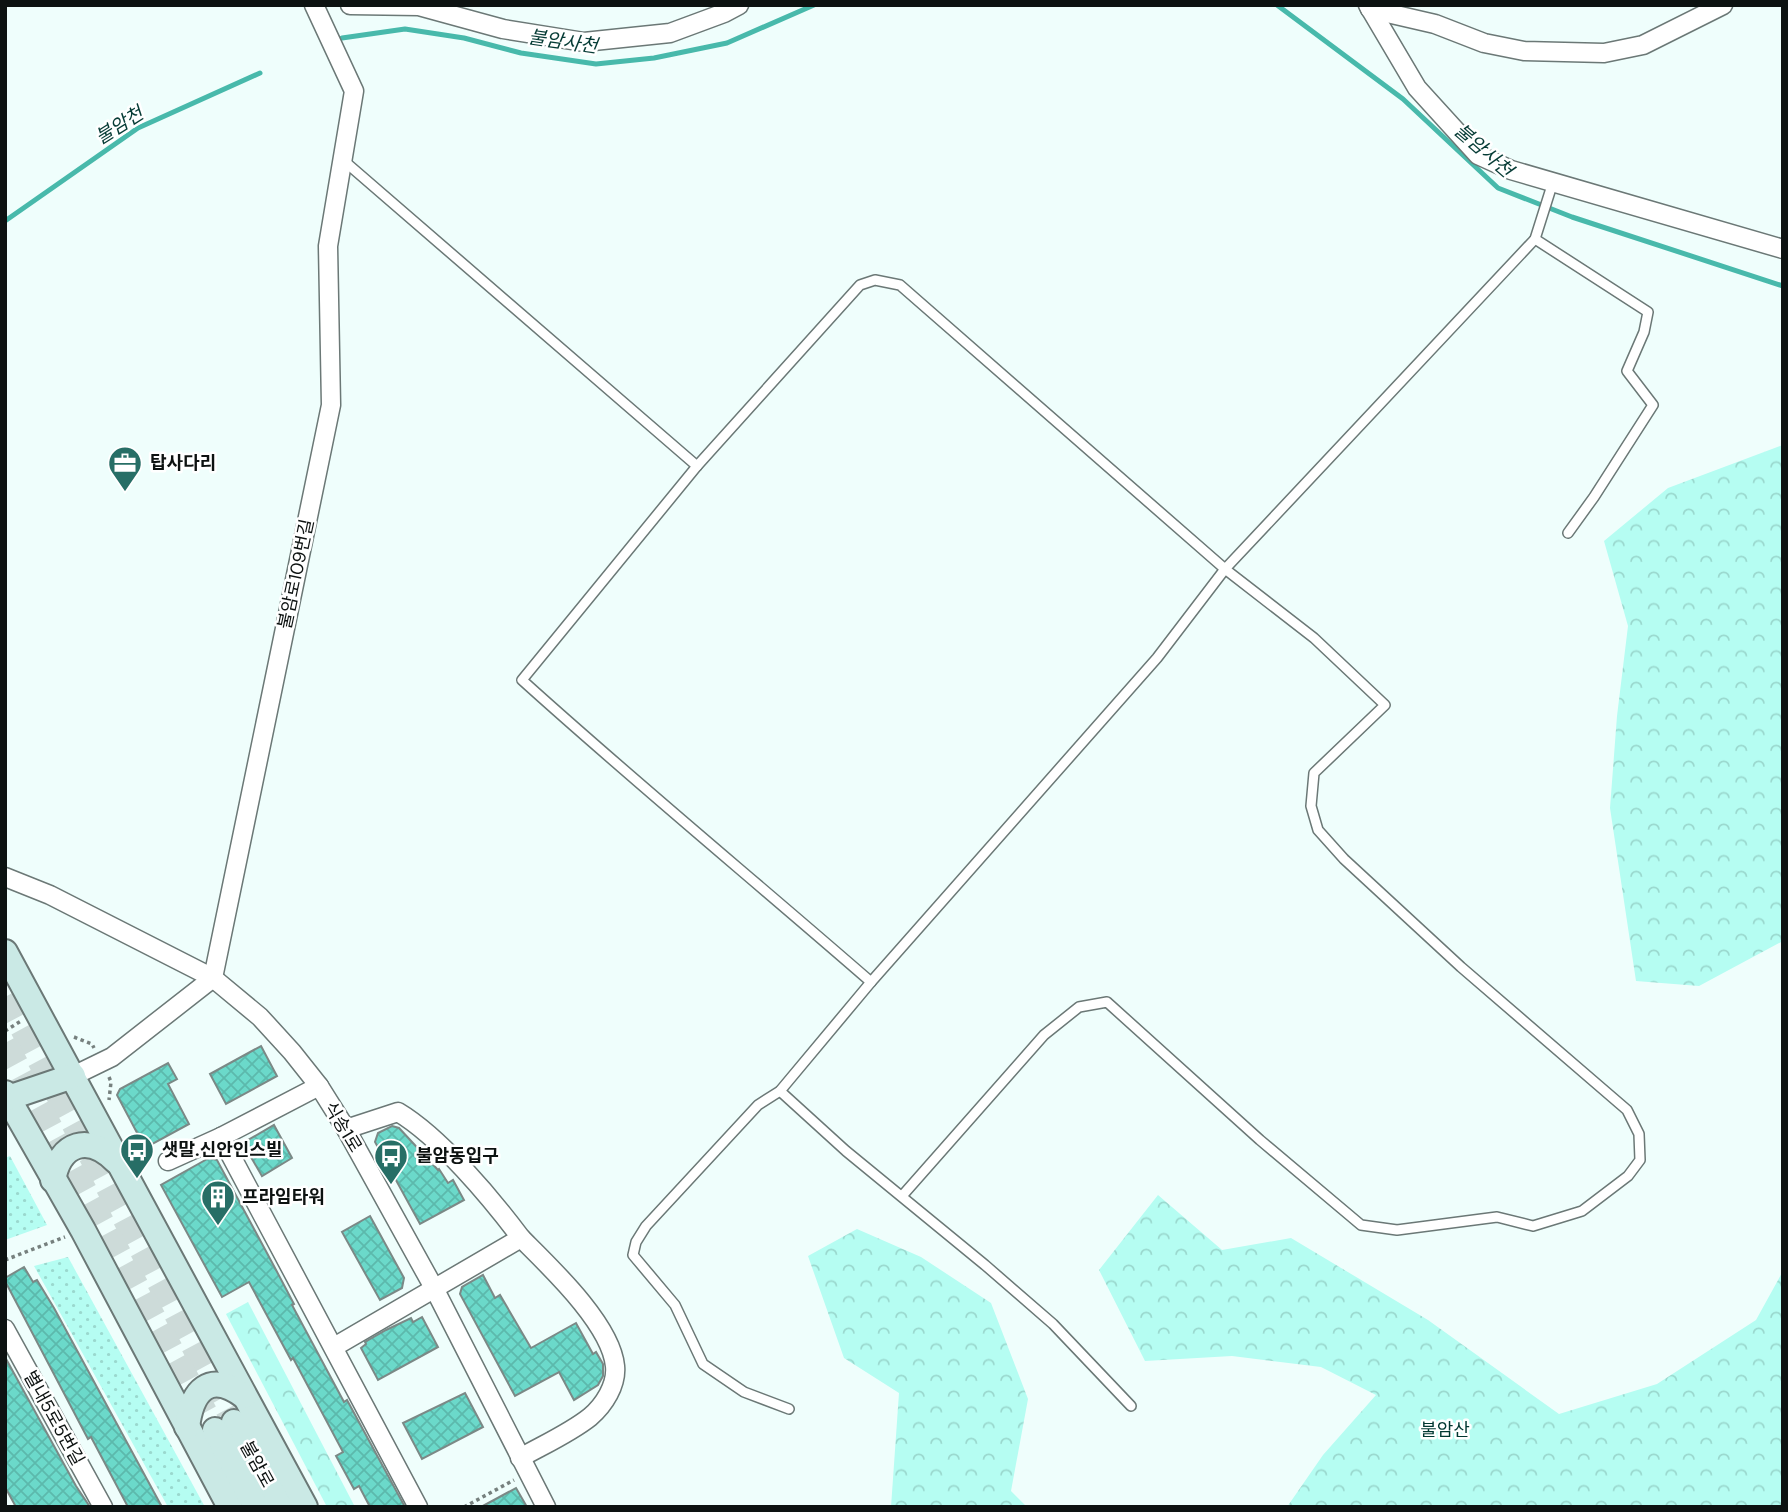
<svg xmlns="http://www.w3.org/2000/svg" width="1788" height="1512" font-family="'DM Sans','Noto Sans KR',sans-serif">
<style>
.grass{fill:url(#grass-dots)}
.forest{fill:url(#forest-crowns)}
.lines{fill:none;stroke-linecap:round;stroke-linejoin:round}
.stream{stroke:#48b9ab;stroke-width:5}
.building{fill:url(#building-cross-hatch);stroke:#7b8986;stroke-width:2}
.secondary-tunnel{stroke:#cddbd9;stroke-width:24;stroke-dasharray:24 12;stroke-linecap:butt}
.lane-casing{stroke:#6b7876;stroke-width:12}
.street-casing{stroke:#6b7876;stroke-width:21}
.secondary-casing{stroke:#6b7876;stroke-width:28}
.path{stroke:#76807e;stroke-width:3.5;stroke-dasharray:3.5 3.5;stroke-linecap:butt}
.lane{stroke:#fff;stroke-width:9}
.street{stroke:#fff;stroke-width:18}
.secondary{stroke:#cae9e5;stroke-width:24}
.labels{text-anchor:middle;stroke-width:5;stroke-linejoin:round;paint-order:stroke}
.poi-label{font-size:18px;font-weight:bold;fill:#0d1211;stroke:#fff;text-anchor:start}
.street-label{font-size:18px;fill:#0d1211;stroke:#fff}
.park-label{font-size:18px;fill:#003731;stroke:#fff}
.water-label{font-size:19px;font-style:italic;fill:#053b35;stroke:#fff}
</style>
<defs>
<pattern id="grass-dots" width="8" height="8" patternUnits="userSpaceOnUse" patternTransform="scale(1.75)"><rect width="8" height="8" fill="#b5fdf2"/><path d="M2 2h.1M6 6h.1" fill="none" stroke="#9ad8ce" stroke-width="1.8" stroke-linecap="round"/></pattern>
<pattern id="forest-crowns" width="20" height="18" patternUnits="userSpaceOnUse" patternTransform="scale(1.75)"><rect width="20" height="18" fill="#b5fdf2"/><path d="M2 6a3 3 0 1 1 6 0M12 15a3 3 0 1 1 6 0" fill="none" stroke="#9ad8ce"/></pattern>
<pattern id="building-cross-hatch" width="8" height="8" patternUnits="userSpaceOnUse" patternTransform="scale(1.75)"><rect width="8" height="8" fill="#6bd9ca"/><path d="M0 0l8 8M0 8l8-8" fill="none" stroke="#5cb9ac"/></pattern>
</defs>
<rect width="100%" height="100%" fill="#effefc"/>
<g class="grass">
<path d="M10 1156 47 1225 5 1240V1158Z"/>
<path d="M68 1257 205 1507H168L34 1266Z"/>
</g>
<g class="forest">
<path d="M1783 445V941L1699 986 1636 981 1610 808 1617 716 1628 626 1604 541 1668 488Z"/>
<path d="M1158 1195 1222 1250 1291 1238 1428 1320 1559 1414 1657 1384 1756 1320 1783 1271V1507H1287L1323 1455 1376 1395 1321 1367 1232 1356 1145 1361 1099 1270Z"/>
<path d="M857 1229 921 1257 991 1303 1028 1399 1011 1491 1027 1507H891L899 1393 844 1358 808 1256Z"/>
<path d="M248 1302 355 1507H327L226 1314Z"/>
</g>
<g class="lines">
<g class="stream">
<path d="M1277 5 1403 99 1498 188 1572 217 1783 286"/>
<path d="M342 38 405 29 464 38 521 53 596 64 654 58 727 43 814 5"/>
<path d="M5 221 138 128 260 73"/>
</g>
</g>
<g class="building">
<path d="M261 1046 277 1076 226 1104 210 1074Z"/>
<path d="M168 1063 177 1079 168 1084 189 1124 145 1148 117 1095 120 1089Z"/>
<path d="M274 1125 292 1158 262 1176 245 1147 248 1140Z"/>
<path d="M392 1126 399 1128 438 1170 439 1169 448 1183 453 1180 464 1200 420 1224 375 1142 378 1133Z"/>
<path d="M209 1158 217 1160 275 1268 294 1304 292 1305 344 1402 347 1400 405 1507H370L359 1486 354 1489 336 1456 343 1452 293 1358 291 1360 249 1282 222 1297 161 1185Z"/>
<path d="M370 1216 404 1278 402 1288 380 1300 342 1232Z"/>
<path d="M24 1267 33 1282 37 1280 54 1308 162 1507H128L91 1437 88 1439 5 1281V1278Z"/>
<path d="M483 1275 495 1298 500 1295 531 1348 576 1323 593 1354 596 1352 603 1364V1376L598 1385 574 1400 559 1372 515 1396 460 1294 462 1287Z"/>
<path d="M422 1317 438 1347 378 1380 361 1348 366 1344 365 1342 386 1330 411 1318 413 1322Z"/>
<path d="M5 1357 76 1486 90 1507H16L5 1487Z"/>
<path d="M465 1393 483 1427 422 1459 403 1423Z"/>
<path d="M516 1488 527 1507H481Z"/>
</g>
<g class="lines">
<g class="secondary-tunnel">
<path d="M5 997 234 1422"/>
<path d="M5 1043 215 1430"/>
</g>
<g class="lane-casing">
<g id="lane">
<path d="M343 160 697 466"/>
<path d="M1535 239 1648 312 1644 332 1627 371 1653 405 1594 497 1568 533"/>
<path d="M871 982C755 881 636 783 522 680L697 466 860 285 875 280 900 285 1225 569 1314 638 1385 705 1314 773 1311 806 1318 830 1344 859 1461 967 1627 1110 1639 1134 1640 1160 1628 1176 1582 1211 1533 1226 1497 1217 1397 1230 1361 1225 1260 1140 1107 1002 1079 1007 1044 1035 902 1196"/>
<path d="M780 1091 846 1151 985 1265 1053 1324 1131 1406"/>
<path d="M789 1409 744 1392 703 1364 675 1305 633 1255 636 1242 646 1226 758 1105 780 1091 871 982 1157 658 1225 569 1535 239 1553 182"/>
</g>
</g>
<g class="street-casing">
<g id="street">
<path d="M350 5 419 6 503 29 584 42 670 33 724 13 739 5"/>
<path d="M1368 5 1417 88 1478 155 1511 170 1783 249"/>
<path d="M1370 9 1435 24 1484 43 1524 51 1604 53 1643 45 1723 5"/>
<path d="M5 877 50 895 213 978 260 1017 292 1052 319 1086 346 1129 434 1288 546 1507"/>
<path d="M73 1076 112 1057 213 978 331 405 328 246 354 91 314 5"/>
<path d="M221 1137 418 1507"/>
<path d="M168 1161 221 1137 319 1086"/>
<path d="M5 1329 103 1507"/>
<path d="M334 1347 521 1238C491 1198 440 1137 398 1112L346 1129"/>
<path d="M520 1458C543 1445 570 1433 590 1417 604 1405 617 1385 615 1366 611 1324 550 1267 521 1238"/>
</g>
</g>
<g class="secondary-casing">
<g id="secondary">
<path d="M5 952 305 1507"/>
<path d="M5 1093 83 1230 230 1507"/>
<path d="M5 1099 73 1076"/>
<path d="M53 1180C60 1142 89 1134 116 1161"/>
<path d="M234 1422 280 1507"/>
<path d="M187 1427C192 1390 209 1371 244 1396"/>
<path d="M215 1430 256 1507"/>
</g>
</g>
<g class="path">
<path d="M5 1031 21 1021"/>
<path d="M74 1037 92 1044 94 1048"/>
<path d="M109 1077 111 1082 109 1100"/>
<path d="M5 1260 65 1237"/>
<path d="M464 1507 514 1480"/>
</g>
<use href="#lane" class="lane"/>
<use href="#street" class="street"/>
<use href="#secondary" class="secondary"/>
</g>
<defs>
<g id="office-pin" transform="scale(1.75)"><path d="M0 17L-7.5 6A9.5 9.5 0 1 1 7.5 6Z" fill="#276e66" stroke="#fff"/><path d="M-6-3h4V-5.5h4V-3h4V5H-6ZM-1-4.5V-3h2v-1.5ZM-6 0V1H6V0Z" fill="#fff"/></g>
<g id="bus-pin" transform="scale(1.75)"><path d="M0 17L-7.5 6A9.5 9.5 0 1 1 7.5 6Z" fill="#276e66" stroke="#fff"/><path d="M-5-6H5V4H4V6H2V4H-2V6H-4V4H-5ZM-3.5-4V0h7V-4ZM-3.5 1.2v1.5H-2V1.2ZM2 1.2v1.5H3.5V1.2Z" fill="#fff"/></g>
<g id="building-pin" transform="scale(1.75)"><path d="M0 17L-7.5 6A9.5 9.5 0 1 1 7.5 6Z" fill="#276e66" stroke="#fff"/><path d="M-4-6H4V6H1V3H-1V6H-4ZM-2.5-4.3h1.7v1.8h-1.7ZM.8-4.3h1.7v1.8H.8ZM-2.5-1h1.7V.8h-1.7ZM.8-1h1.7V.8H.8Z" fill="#fff"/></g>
</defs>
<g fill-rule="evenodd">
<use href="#office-pin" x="125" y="463"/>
<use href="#bus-pin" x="137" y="1150"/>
<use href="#bus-pin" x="391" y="1156"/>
<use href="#building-pin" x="218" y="1197"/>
</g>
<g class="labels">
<g class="poi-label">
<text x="150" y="469">탑사다리</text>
<text x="162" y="1156">샛말.신안인스빌</text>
<text x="416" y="1162">불암동입구</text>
<text x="242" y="1203">프라임타워</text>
</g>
<g class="street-label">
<text transform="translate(296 574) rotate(-78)" y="6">불암로109번길</text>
<text transform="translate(343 1127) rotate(59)" y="6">식송1로</text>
<text transform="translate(54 1418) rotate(61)" y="6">별내5로5번길</text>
<text transform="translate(257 1464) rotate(61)" y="6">불암로</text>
</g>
<g class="park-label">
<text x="1445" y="1436">불암산</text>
</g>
<g class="water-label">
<text transform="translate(563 41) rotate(8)" y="7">불암사천</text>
<text transform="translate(119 125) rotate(-32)" y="7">불암천</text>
<text transform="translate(1484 150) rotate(41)" y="7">불암사천</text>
</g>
</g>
<rect width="1788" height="1512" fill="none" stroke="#0d1211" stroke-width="14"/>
</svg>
